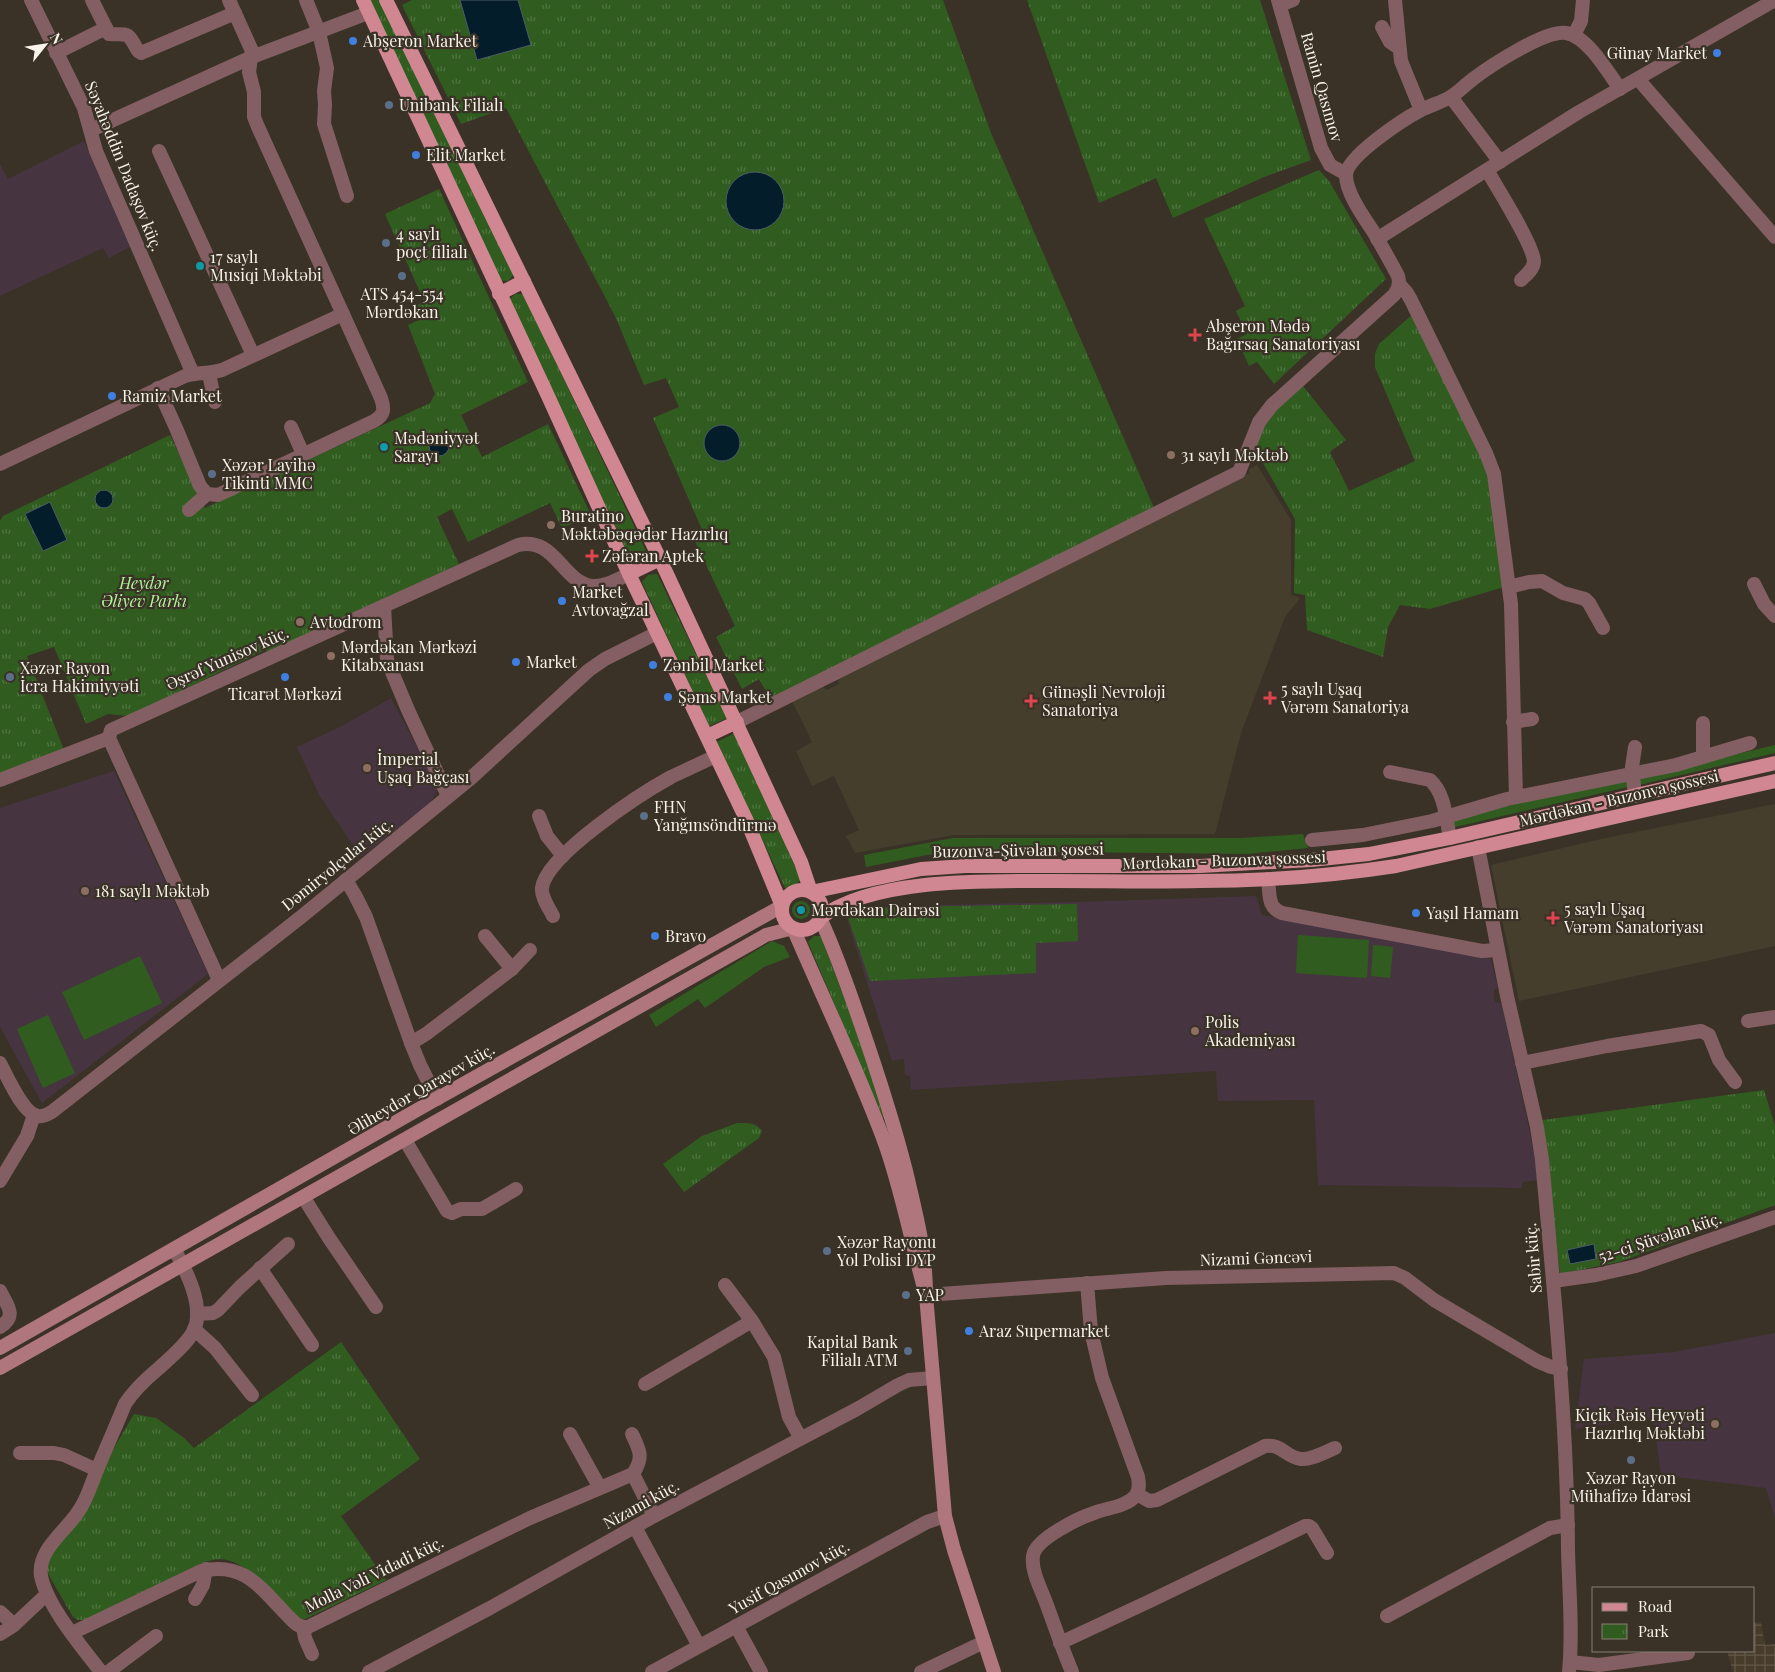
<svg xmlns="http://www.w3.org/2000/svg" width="1775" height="1672" font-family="'Playfair Display',serif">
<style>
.industrial{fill:url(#industrial-grid)}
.education{fill:#463540}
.medical{fill:#463e2d}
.grass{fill:#305d1f}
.park{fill:url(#park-tufts)}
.water{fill:#031d2b;stroke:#4c5d65}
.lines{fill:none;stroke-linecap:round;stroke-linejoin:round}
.minor{stroke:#835f63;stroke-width:14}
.tertiary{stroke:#835f63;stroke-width:14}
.secondary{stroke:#af767e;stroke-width:14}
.primary{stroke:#d08792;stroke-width:14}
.shop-dot{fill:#3f7fe0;stroke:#3a3226;stroke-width:2}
.service-dot{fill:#5c6f8a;stroke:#3a3226;stroke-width:2}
.culture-dot{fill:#0f9aa8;stroke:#3a3226;stroke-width:2}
.health-dot{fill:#e0444e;stroke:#3a3226;stroke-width:2}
.education-dot{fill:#8d6e63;stroke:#3a3226;stroke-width:2}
.labels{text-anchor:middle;stroke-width:4.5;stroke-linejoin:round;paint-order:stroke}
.poi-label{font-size:16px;fill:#f8f3eb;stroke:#3a3226;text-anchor:start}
.street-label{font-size:16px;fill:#f8f3eb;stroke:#3a3226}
.park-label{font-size:16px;font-style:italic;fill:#b1f59b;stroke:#3a3226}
</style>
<defs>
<pattern id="industrial-grid" width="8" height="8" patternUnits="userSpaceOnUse" patternTransform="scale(1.25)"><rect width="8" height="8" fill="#473b29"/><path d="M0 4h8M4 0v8" fill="none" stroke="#625848"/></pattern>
<pattern id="park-tufts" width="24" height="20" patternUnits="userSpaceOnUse" patternTransform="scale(1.25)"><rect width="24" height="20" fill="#305d1f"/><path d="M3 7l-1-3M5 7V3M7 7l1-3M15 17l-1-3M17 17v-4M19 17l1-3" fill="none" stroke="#4f7540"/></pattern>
</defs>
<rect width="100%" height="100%" fill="#3a3226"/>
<path class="industrial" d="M1761 1622 1765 1645 1775 1644V1672H1733L1727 1651H1754V1623Z"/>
<g class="education">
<path d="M84 141 130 247 109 258 103 248 0 296V164L8 179Z"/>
<path d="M391 698 438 788 431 802 361 857 319 795 297 747 342 726Z"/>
<path d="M114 771 208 974 42 1103 0 1027V808Z"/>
<path d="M1256 896 1262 915 1490 956 1498 988 1494 990V996L1495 1002 1501 1003 1527 1119 1539 1180 1522 1182V1188L1318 1185 1314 1100 1218 1101 1216 1071 911 1090 910 1076 905 1075 904 1059 892 1061 845 913 891 906 1077 902Z"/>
<path d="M1775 1333V1518L1766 1488 1661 1475 1653 1418 1575 1429 1584 1359 1674 1352Z"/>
</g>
<g class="medical">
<path d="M1257 465 1291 520V595L1300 598 1285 617 1241 733 1215 834 953 835 855 853 846 836 859 830 834 776 812 786 796 751 812 742 792 701 822 686 827 690 839 684 837 678 994 602 1249 473V469Z"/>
<path d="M1775 804V946L1519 1001 1491 865 1601 839Z"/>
</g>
<g class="grass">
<path d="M1775 745V753L1639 785 1637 775 1675 769Z"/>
<path d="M1628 777V787L1455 827 1453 819Z"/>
<path d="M1303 834 1308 848 1247 854 963 851 927 855 866 867 864 855 953 838H1241Z"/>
<circle cx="801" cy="910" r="9"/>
<path d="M1298 935 1369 940 1367 978 1296 973Z"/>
<path d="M772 941 784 946 790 957 764 967 705 1008 698 999 656 1027 649 1015Z"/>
<path d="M1373 945 1393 947 1390 978 1371 976Z"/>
<path d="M140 956 162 1003 84 1040 62 992Z"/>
<path d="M48 1015 75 1073 43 1088 17 1029Z"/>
</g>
<g class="park">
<path d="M370 0H381L514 274 508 281 499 280Z"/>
<path d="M412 0H943L991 133 1154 508 771 700 759 679 742 689 716 637 735 626 694 539 704 534 653 418 679 407 666 378 644 385 615 316 506 108 461 124 402 5Z"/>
<path d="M1027 0H1260L1311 160 1264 177 1173 218 1156 178 1099 203Z"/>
<path d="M1319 170 1329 181 1386 279 1274 384 1257 362 1249 366 1237 339 1247 334 1236 311 1245 306 1204 219Z"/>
<path d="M439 189 528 382 461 415 482 457 548 424 591 515 562 528 550 503 468 542 452 509 437 517 459 564 270 652 265 650 129 716 108 714 86 724 54 647 27 656 64 750 0 775V521L3 516 170 435 205 508 430 403 435 394 408 325 421 319 416 306 424 301 385 214Z"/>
<path d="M515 294H523L647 553 641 561 631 560 509 300Z"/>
<path d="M1413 314 1488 469 1504 587 1430 609 1400 605 1388 627 1383 657 1307 630 1305 595 1294 593 1295 519 1263 463 1250 461 1262 425 1273 410 1303 386 1346 440 1330 452 1349 491 1415 461 1375 367V354L1379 344Z"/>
<path d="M657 574 727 718 709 726 642 582 648 575Z"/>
<path d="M735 733 801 880 793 886 785 888 717 742Z"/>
<path d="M1077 904 1078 941 1036 943V973L870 981 847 915 891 907Z"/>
<path d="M814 936H821L888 1115 883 1118 808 942Z"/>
<path d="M1764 1090 1775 1126V1205L1619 1262 1560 1274 1543 1120Z"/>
<path d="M737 1123C747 1123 756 1122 762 1131L759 1138 684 1192 663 1164 702 1136Z"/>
<path d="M341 1342 420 1459 341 1516 386 1580 301 1621 296 1619C285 1608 275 1598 265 1588 245 1567 230 1551 200 1564L86 1620H78L73 1617 47 1572 46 1563 134 1414 156 1418 183 1437 194 1448Z"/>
</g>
<g class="water">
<path d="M460 0H518L531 45 477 60Z"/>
<circle cx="755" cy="201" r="29"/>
<circle cx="722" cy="443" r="18"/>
<circle cx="439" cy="446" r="10"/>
<circle cx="104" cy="499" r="9"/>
<path d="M50 502 67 540 43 551 25 514Z"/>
<path d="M1594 1244 1596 1259 1570 1264 1567 1250Z"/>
</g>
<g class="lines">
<g class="minor">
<path d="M31 0 84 108 96 151 193 374"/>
<path d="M92 0 109 34C130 35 127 31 138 51L141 53 235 13"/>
<path d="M306 0 319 32 327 68 324 91 325 105 324 124 347 196"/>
<path d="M1278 0 1321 148 1330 165 1346 174"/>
<path d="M1395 0 1401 61 1421 110"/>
<path d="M1280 5 1293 0"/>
<path d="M1382 27 1390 42 1399 48"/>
<path d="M1574 35 1581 21 1583 0"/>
<path d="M56 53 106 28"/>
<path d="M1638 79 1775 237"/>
<path d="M1451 97 1500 162"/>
<path d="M91 130 252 57 368 13"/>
<path d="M159 151 253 355"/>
<path d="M1487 170C1497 188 1533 244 1534 261 1534 269 1526 275 1521 280"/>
<path d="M1377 239 1579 112 1775 0"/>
<path d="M1399 284 1407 293 1411 300 1486 453 1494 474 1511 604 1516 797"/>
<path d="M209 374 215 402"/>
<path d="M158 388 176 428 200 486 207 494 218 495 374 421C384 415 385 410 381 398L258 127 254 117V92L249 72 252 51 229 0"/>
<path d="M291 427 303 454"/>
<path d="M0 464 185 376C197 372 209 374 222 370L343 314"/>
<path d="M189 510 207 494"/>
<path d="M1754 584 1764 604 1775 616"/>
<path d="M1509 587 1529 582 1542 581 1563 593 1585 599 1589 603 1603 628"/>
<path d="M384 606 387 660 408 710 448 796"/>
<path d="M737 722 1239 472 1259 422 1272 405 1394 295C1399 289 1400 283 1398 276 1391 262 1383 249 1376 236 1366 220 1346 194 1346 175 1347 156 1404 119 1421 110 1431 105 1443 102 1452 96 1460 91 1466 84 1473 79 1490 66 1545 30 1566 33 1587 36 1608 72 1620 89"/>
<path d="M1513 722 1532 719"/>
<path d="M1703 723V757"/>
<path d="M1635 747 1632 767 1635 796"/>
<path d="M1390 772 1430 780C1445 793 1446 819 1450 838"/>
<path d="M0 780 109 738"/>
<path d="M539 816 547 836 563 856"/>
<path d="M1312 840 1363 835 1432 821 1507 799 1676 765 1750 743"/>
<path d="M1478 847 1507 996 1537 1127 1542 1160C1554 1290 1567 1420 1568 1550 1569 1590 1573 1632 1569 1672"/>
<path d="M1268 879C1270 893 1267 908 1282 913L1482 951 1497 950"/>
<path d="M346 880 355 895 366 917 411 1043 420 1065 437 1099"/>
<path d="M553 916C549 908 541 897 542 888 546 855 642 793 671 777 686 770 701 763 716 756"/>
<path d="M485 936 512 969"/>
<path d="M219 980 109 738 111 730 518 545C555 536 562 582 592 586 605 587 618 579 629 574"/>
<path d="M1748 1021 1775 1017"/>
<path d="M411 1043 426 1034 512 969 530 950"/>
<path d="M0 1063C7 1076 23 1114 38 1116 44 1117 48 1114 53 1111L301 917 471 778 589 670 605 659 657 633"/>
<path d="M1522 1063 1607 1046 1701 1031 1709 1035 1719 1060 1735 1082"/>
<path d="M405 1140 447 1211 452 1213 461 1209H482L516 1189"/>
<path d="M0 1181 27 1136 34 1115"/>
<path d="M304 1198 329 1238 376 1307"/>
<path d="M260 1268 312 1345"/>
<path d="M1553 1281 1596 1275 1636 1266 1775 1217"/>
<path d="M725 1285 752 1321 774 1357 789 1417 800 1437"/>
<path d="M0 1291C7 1305 18 1316 0 1327"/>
<path d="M926 1295 1166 1278 1394 1273 1405 1278 1434 1300 1537 1361 1551 1367 1561 1369"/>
<path d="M197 1314 213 1313 218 1310 240 1287 288 1244"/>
<path d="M194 1329 215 1348 252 1395"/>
<path d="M645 1384 752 1321"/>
<path d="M570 1434 600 1488"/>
<path d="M632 1434C640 1451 644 1457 633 1474"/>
<path d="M20 1453H54L64 1455 97 1470"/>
<path d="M1137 1494 1149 1501 1157 1500 1265 1446C1283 1444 1285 1457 1301 1459 1311 1460 1325 1452 1335 1448"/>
<path d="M635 1527 699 1646"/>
<path d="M195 1599 203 1585 206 1569"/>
<path d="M0 1612 14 1625"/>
<path d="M1387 1616 1550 1528 1568 1525"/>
<path d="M736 1626 761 1672"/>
<path d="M303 1627 305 1638 312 1654"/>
<path d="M72 1633 201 1571C243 1561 260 1587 286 1614 292 1620 297 1628 308 1627L530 1518 633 1474 654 1516"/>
<path d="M0 1634 14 1625 47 1594"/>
<path d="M1060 1643 1150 1601 1305 1526H1309L1312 1528 1327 1553"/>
<path d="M1570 1662 1599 1665 1688 1653"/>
<path d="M108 1672 156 1636"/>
<path d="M652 1672 927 1522 945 1516"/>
<path d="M921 1672 984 1642"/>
<path d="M1072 1672C1062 1648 1054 1624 1045 1600 1040 1587 1031 1570 1033 1556 1035 1539 1079 1518 1094 1513 1106 1508 1127 1507 1136 1495 1140 1489 1139 1483 1138 1477L1102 1378 1091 1331 1087 1283"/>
</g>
<g class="tertiary">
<path d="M101 1672C82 1647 47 1606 41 1576 37 1550 66 1531 78 1512 87 1500 91 1484 97 1470 106 1448 116 1426 125 1404 134 1390 146 1379 159 1368 171 1357 185 1346 193 1332 206 1308 186 1270 174 1249"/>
<path d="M369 1672 490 1608 654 1516 857 1409 898 1385 909 1380 933 1378"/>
</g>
<g class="secondary">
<path d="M820 918C836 952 848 987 860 1022 877 1071 893 1120 906 1171 916 1214 926 1250 926 1295L945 1516 954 1550 994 1672"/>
<path d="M0 1348 431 1102 782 906"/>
<path d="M0 1368 766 935 793 928C823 998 856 1066 883 1138 902 1189 911 1243 926 1295"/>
</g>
<g class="primary">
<path d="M363 0 548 396 629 574 746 819 782 906"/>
<path d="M386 0 660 559 801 862 811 892 921 869 965 866H1200L1311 860 1369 854 1450 838 1775 763"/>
<path d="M499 294 524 281"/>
<path d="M629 574 660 559"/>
<path d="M707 736 737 722"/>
<circle cx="802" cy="910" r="20"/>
<path d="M820 918C873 877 990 881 1056 881 1104 881 1152 882 1200 881 1265 881 1331 876 1396 866L1775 781"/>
</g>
</g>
<g class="shop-dot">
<circle cx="353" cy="41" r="5"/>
<circle cx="1717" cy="53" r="5"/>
<circle cx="416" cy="155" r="5"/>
<circle cx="112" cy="396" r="5"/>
<circle cx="562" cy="601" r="5"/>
<circle cx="516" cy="662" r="5"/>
<circle cx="653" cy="665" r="5"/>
<circle cx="285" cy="677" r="5"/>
<circle cx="668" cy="697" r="5"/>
<circle cx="1416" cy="913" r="5"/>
<circle cx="655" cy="936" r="5"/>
<circle cx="969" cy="1331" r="5"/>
</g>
<g class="service-dot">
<circle cx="389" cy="105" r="5"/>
<circle cx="386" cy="243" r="5"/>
<circle cx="402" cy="276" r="5"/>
<circle cx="212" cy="474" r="5"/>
<circle cx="10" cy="677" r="5"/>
<circle cx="644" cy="816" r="5"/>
<circle cx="827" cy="1251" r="5"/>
<circle cx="906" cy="1295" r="5"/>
<circle cx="908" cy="1351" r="5"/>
<circle cx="1631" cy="1460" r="5"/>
</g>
<g class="culture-dot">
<circle cx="200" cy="266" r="5"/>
<circle cx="384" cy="447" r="5"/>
<circle cx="801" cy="910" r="5"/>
</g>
<g class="health-dot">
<path d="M1192.5 327.5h5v5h5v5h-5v5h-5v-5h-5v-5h5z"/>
<path d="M589.5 548.5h5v5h5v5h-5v5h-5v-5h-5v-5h5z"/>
<path d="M1267.5 690.5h5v5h5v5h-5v5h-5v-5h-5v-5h5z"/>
<path d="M1028.5 693.5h5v5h5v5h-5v5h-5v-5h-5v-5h5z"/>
<path d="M1550.5 910.5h5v5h5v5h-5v5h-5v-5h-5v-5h5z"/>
</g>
<g class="education-dot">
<circle cx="1171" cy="455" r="5"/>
<circle cx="551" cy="525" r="5"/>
<circle cx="300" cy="622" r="5"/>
<circle cx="331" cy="656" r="5"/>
<circle cx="367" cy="768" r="5"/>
<circle cx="85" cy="891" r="5"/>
<circle cx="1195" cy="1031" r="5"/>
<circle cx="1715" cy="1424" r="5"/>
</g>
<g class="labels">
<g class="poi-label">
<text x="363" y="47">Abşeron Market</text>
<text x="1707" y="59" text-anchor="end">Günay Market</text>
<text x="399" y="111">Unibank Filialı</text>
<text x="426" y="161">Elit Market</text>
<text x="396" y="240">4 saylı<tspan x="396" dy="18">poçt filialı</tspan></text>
<text x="210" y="263">17 saylı<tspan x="210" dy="18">Musiqi Məktəbi</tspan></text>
<text x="402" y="300" text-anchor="middle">ATS 454-554<tspan x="402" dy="18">Mərdəkan</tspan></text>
<text x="1206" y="332">Abşeron Mədə<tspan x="1206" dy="18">Bağırsaq Sanatoriyası</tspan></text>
<text x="122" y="402">Ramiz Market</text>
<text x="394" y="444">Mədəniyyət<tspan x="394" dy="18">Sarayı</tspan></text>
<text x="1181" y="461">31 saylı Məktəb</text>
<text x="222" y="471">Xəzər Layihə<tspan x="222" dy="18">Tikinti MMC</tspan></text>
<text x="561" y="522">Buratino<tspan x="561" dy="18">Məktəbəqədər Hazırlıq</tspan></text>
<text x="602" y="562">Zəfəran Aptek</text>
<text x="572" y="598">Market<tspan x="572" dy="18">Avtovağzal</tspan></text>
<text x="310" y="628">Avtodrom</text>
<text x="341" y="653">Mərdəkan Mərkəzi<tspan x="341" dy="18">Kitabxanası</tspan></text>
<text x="526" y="668">Market</text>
<text x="663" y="671">Zənbil Market</text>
<text x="20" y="674">Xəzər Rayon<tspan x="20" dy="18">İcra Hakimiyyəti</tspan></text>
<text x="1281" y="695">5 saylı Uşaq<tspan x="1281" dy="18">Vərəm Sanatoriya</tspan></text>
<text x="1042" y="698">Günəşli Nevroloji<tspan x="1042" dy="18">Sanatoriya</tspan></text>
<text x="285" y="700" text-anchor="middle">Ticarət Mərkəzi</text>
<text x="678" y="703">Şəms Market</text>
<text x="377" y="765">İmperial<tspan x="377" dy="18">Uşaq Bağçası</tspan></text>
<text x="654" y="813">FHN<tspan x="654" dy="18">Yanğınsöndürmə</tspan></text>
<text x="95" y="897">181 saylı Məktəb</text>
<text x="1564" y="915">5 saylı Uşaq<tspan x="1564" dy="18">Vərəm Sanatoriyası</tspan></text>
<text x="811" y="916">Mərdəkan Dairəsi</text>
<text x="1426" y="919">Yaşıl Hamam</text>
<text x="665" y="942">Bravo</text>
<text x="1205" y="1028">Polis<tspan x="1205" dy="18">Akademiyası</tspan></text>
<text x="837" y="1248">Xəzər Rayonu<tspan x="837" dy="18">Yol Polisi DYP</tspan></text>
<text x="916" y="1301">YAP</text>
<text x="979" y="1337">Araz Supermarket</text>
<text x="898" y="1348" text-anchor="end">Kapital Bank<tspan x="898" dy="18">Filialı ATM</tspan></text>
<text x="1705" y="1421" text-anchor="end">Kiçik Rəis Heyyəti<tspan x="1705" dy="18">Hazırlıq Məktəbi</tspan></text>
<text x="1631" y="1484" text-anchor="middle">Xəzər Rayon<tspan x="1631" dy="18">Mühafizə İdarəsi</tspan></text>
</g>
<g class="street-label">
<text transform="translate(1322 87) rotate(74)" y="6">Ramin Qasımov</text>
<text transform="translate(124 166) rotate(68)" y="6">Səyahəddin Dadaşov küç.</text>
<text transform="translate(227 658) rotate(-24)" y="6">Əşrəf Yunisov küç.</text>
<text transform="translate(1619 798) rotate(-13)" y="6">Mərdəkan - Buzonva şossesi</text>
<text transform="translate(1018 850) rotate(-1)" y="6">Buzonva-Şüvəlan şosesi</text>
<text transform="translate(1224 860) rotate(-2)" y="6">Mərdəkan - Buzonva şossesi</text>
<text transform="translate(337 864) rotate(-39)" y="6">Dəmiryolçular küç.</text>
<text transform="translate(421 1089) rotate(-30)" y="6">Əliheydər Qarayev küç.</text>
<text transform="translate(1660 1237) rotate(-18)" y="6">52-ci Şüvəlan küç.</text>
<text transform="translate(1256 1258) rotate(-2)" y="6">Nizami Gəncəvi</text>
<text transform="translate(1533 1258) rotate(-95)" y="6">Sabir küç.</text>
<text transform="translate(641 1504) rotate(-29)" y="6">Nizami küç.</text>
<text transform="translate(374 1574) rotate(-26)" y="6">Molla Vəli Vidadi küç.</text>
<text transform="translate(789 1577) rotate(-29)" y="6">Yusif Qasımov küç.</text>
</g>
<g class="park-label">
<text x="144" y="589">Heydər<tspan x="144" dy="18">Əliyev Parkı</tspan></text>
</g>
</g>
<rect x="1592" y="1587" width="162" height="65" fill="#3a3226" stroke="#867f75"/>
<rect x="1602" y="1603" width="25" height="8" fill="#d08792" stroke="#867f75"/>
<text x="1638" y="1612" font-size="15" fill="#f8f3eb">Road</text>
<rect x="1602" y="1624" width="25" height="15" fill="url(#park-tufts)" stroke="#867f75"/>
<text x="1638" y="1637" font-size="15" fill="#f8f3eb">Park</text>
<g transform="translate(45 45) rotate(60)" stroke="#3a3226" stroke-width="4" paint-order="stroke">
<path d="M0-4L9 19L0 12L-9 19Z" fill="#f8f3eb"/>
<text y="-8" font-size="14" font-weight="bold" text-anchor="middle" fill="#f8f3eb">N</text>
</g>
</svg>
